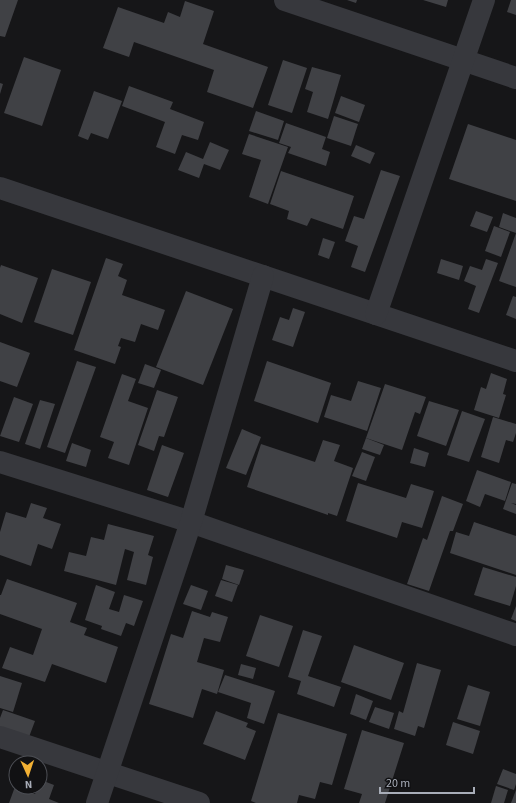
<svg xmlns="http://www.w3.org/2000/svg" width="516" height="803" font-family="'Source Sans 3',sans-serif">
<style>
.building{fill:#404145}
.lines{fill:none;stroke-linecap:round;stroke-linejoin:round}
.minor{stroke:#37383d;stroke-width:22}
</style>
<rect width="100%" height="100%" fill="#161618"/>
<g class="building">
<path d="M0 0H18L5 37 0 36Z"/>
<path d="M347 0H357L356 3Z"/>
<path d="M423 0H448L446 7Z"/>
<path d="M511 0H516V15L507 12Z"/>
<path d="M185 1 214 11 203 44 268 67 253 108 207 92 214 70 134 42 129 57 103 48 118 7 164 23 168 12 180 17Z"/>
<path d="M24 57 61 70 42 126 4 113Z"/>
<path d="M283 60 307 68 292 113 268 105Z"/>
<path d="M312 67 341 75 328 119 307 112 313 92 305 89Z"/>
<path d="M0 83 3 84 0 94Z"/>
<path d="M129 86 173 102 170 109 204 122 198 140 182 135 175 154 156 147 165 122 122 106Z"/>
<path d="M94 91 122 101 108 139 91 133 88 140 78 136Z"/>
<path d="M341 96 365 105 359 122 335 113Z"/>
<path d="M256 111 284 121 278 140 249 131Z"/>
<path d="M334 116 358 124 351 146 327 138Z"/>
<path d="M286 123 326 137 322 149 330 152 326 166 288 153 291 147 279 143Z"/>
<path d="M468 124 516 140V201L449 179Z"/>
<path d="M249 134 288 147 268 204 249 197 261 160 242 154Z"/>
<path d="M210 142 229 150 220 170 204 164 199 178 178 170 186 152 203 159Z"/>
<path d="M356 145 375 153 370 164 351 156Z"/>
<path d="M381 170 400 176 365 272 351 267 358 246 345 241 354 216 364 219Z"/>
<path d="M281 171 354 196 343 229 311 218 307 226 287 219 289 211 270 204Z"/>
<path d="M476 211 493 217 487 232 470 226Z"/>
<path d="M503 213 516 218V287L499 281 516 233 499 227Z"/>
<path d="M494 226 510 232 501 257 485 251Z"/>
<path d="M323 238 335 242 329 259 318 255Z"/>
<path d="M106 258 123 264 118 276 127 280 122 295 165 310 158 330 141 324 135 342 121 338 118 346 121 347 115 364 74 350Z"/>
<path d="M441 259 463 266 459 280 437 273Z"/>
<path d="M486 259 498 263 479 313 468 309 476 286 464 281 470 266 482 270Z"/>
<path d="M1 265 38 278 22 323 0 314V268Z"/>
<path d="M52 269 91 282 73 335 34 322Z"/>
<path d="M186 291 233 309 203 385 156 367Z"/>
<path d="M513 296 516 297V319L506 315Z"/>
<path d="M293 308 305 312 293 347 272 340 280 317 289 320Z"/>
<path d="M0 342 30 353 17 387 0 381Z"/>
<path d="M77 361 96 367 65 453 47 447Z"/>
<path d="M267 361 331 383 318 423 254 401Z"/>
<path d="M145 364 161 370 154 388 138 383Z"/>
<path d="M491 373 507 379 503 394 506 395 499 418 474 410 481 387 486 389Z"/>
<path d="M122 374 136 379 128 401 148 408 129 465 108 458 114 442 100 437Z"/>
<path d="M358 381 381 388 367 431 324 417 331 395 351 401Z"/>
<path d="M385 384 426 397 420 414 415 412 402 450 366 438Z"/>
<path d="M157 390 178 397 164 437 159 436 154 451 138 445Z"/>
<path d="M14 397 33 404 19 442 0 436Z"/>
<path d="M40 400 55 404 40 449 25 444Z"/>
<path d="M429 401 459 410 446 446 417 436Z"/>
<path d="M462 411 485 419 469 462 447 455Z"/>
<path d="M493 417 516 424V433L513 442 506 440 499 463 481 457Z"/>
<path d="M242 429 261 437 246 475 226 468Z"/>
<path d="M366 438 384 445 380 455 362 449Z"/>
<path d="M323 440 340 445 334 461 353 468 337 516 328 513V515L247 487 261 444 315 462Z"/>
<path d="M72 443 91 450 86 467 66 461Z"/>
<path d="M162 445 184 453 168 497 147 490Z"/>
<path d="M414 448 429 453 425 467 410 463Z"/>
<path d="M362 452 375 457 366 481 352 476Z"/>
<path d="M477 470 511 482 505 501 485 494 480 507 466 501Z"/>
<path d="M358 483 406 498 411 484 434 491 422 528 402 522 397 538 346 521Z"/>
<path d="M512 483 516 484V504L511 503 516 505V514L503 509Z"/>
<path d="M442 496 463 504 453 531H450L429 591 407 584 423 538 427 540Z"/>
<path d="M31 503 47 508 43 518 61 524 52 549 38 544 31 566 0 555V532L6 512 26 518Z"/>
<path d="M474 522 516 536V575L450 553 456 532 469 536Z"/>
<path d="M108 524 154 536 148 555 153 557 146 585 127 580 134 552 125 549 116 585 64 571 69 552 86 556 91 537 104 540Z"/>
<path d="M226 565 244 570 239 585 222 579Z"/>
<path d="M483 567 516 577V586L510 606 474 595Z"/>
<path d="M7 579 77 603 70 622 87 628 84 635 118 647 106 683 52 664 45 682 2 668 10 647 33 655 42 629 0 614V595H1Z"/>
<path d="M221 580 238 585 232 602 215 596Z"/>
<path d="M96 585 115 592 109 609 119 612 124 595 143 601 134 626 126 623 121 636 101 629 102 626 85 620Z"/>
<path d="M191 585 208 591 201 610 183 604Z"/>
<path d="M516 606V621L511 619Z"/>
<path d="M192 611 210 617 212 612 228 617 220 642 204 638 197 662 224 670 217 694 202 689 193 718 149 704 171 634 183 638Z"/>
<path d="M260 615 293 626 279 667 246 656Z"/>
<path d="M303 630 322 636 308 676 341 687 334 707 297 694 301 681 288 677Z"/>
<path d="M354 645 404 663 391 700 341 682Z"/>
<path d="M417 663 441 670 424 728 418 726 415 736 394 729 399 711 403 713Z"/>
<path d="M241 664 256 668 253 679 238 675Z"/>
<path d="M225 675 275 691 264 724 247 718 251 703 218 692Z"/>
<path d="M0 676 22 683 13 712 0 708Z"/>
<path d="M468 685 490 692 480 726 457 719Z"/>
<path d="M356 694 373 701 366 720 350 714Z"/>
<path d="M375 707 394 713 389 729 369 722Z"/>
<path d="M3 710 35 721 29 737 0 727V718Z"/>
<path d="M216 711 248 723 246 727 256 731 245 760 203 744Z"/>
<path d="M278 713 347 734 332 785 320 782 315 799 299 795 297 803H256L251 801Z"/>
<path d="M453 722 480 731 473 754 446 745Z"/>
<path d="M362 730 404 743 385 803H359L362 794 344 789Z"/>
<path d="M503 769 516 774V784L514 790 497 784Z"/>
<path d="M41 780 54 785 49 799 59 803H9L16 784V787H22L33 791 32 793 35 794 38 787H40Z"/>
<path d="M496 786 508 790 504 803H491Z"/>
<path d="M516 790V803H511Z"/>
</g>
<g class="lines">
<g class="minor">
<path d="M285 0 516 78"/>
<path d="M0 188 516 361"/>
<path d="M376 314 484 0"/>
<path d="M0 462 191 522 516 635"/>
<path d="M0 737 199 803"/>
<path d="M97 803 191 522 263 276"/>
</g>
</g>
<g transform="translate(28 775) rotate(177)"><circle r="19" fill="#111113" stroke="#4d4f55"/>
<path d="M0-3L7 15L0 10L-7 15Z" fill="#f2b134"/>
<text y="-6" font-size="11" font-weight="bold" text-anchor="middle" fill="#a8adb8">N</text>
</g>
<path d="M380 787v6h94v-6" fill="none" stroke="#a8adb8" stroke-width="2"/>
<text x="386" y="787" font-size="12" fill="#a8adb8" stroke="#111113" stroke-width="3" paint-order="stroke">20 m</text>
</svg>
